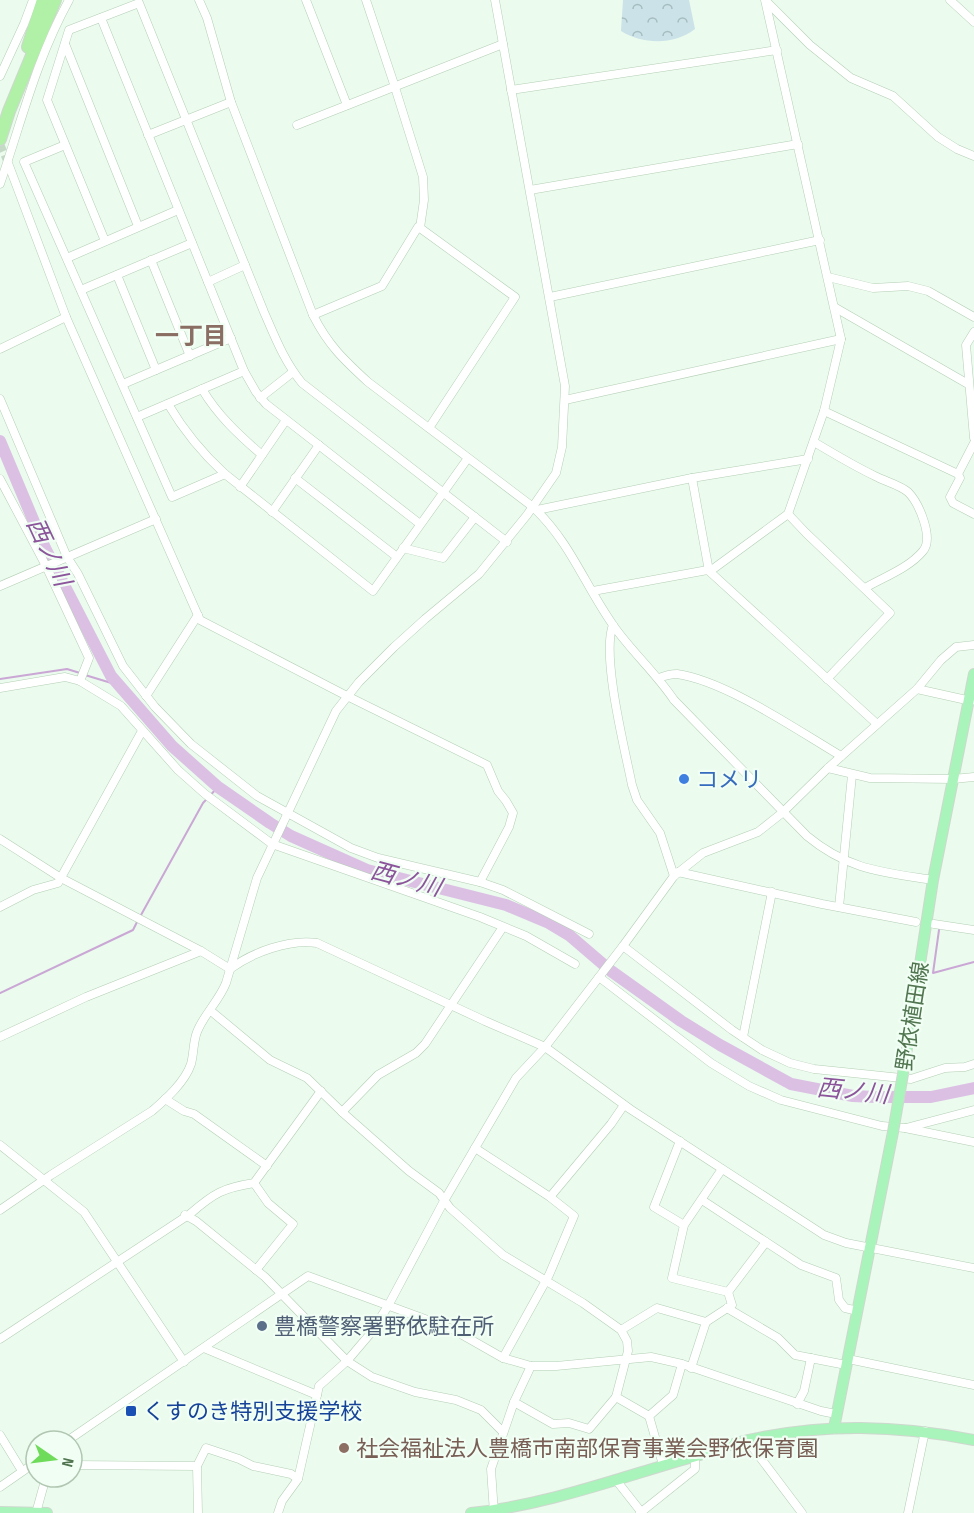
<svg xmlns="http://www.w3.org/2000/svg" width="974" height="1513" font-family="'Sofia Sans Condensed','Noto Sans JP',sans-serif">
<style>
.forest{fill:url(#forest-crowns)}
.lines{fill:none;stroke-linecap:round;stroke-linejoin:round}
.stream{stroke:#caa7d5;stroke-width:2}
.river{stroke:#dbc0e4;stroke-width:12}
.minor-tunnel{stroke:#c4dac6;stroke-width:8;stroke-dasharray:8 4;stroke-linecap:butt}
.minor-casing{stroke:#b4cfb5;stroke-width:9}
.major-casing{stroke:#ced8ce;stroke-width:12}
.highway-casing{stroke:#ced8ce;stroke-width:14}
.minor{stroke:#fff;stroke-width:8}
.major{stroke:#a9f4bb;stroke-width:10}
.highway{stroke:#b0f0a7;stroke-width:12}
.major-bridge-casing{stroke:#ced8ce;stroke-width:12;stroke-linecap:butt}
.major-bridge{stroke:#a9f4bb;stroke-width:10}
.shop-dot{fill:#3f7fe0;stroke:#f1fef4;stroke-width:2}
.service-dot{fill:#5c6f8a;stroke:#f1fef4;stroke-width:2}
.transit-dot{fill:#1a4fb4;stroke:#f1fef4;stroke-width:2}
.education-dot{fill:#8d6e63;stroke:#f1fef4;stroke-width:2}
.labels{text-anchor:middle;stroke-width:4.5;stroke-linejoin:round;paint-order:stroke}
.shop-label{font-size:22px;fill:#366cbe;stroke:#f1fef4;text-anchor:start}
.street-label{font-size:22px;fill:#50754f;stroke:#f1fef4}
.service-label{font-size:22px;fill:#4e5e75;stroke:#f1fef4;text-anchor:start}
.transit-label{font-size:22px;fill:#164399;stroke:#f1fef4;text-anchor:start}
.education-label{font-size:22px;fill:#785e54;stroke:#f1fef4;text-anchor:start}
.neighbourhood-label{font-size:24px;font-weight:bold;fill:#8a6e63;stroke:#f1fef4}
.water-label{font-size:24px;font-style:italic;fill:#8b549b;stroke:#f1fef4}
</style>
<defs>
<pattern id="forest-crowns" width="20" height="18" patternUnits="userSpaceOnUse" patternTransform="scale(1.5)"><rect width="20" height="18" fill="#cae2e8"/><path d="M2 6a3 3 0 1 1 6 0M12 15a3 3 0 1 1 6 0" fill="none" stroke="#a6bcbe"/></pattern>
</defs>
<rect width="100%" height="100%" fill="#ebfbee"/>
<path class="forest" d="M623 0H689L695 29C674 45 644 45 621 31Z"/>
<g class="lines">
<g class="stream">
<path d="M85 675 118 685"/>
<path d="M0 679 67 669 80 673"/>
<path d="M141 915 203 803 218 787"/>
<path d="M939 930 933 973 974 962"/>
<path d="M0 993 133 930 137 922"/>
</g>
<path class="river" d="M0 441 45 548 111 676 172 746 218 787 270 823 291 836 367 870 506 905 549 923 569 935 611 971 681 1021 720 1045 791 1084 853 1096 875 1097H931L974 1088"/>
<path class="minor-tunnel" d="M0 144 8 163"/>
<g class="minor-casing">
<g id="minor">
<path d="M199 0 207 18 231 102 313 315C328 345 344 360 368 382L533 507C571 543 584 584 613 625 631 651 656 673 674 700L807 836C848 870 882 872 933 880"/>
<path d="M306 0 347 105"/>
<path d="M950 0 974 22"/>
<path d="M766 1 810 45 851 78 893 96 938 137 957 149 974 156"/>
<path d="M101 18 244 371 256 392 266 404 420 524"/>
<path d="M65 44 138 226"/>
<path d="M0 76 24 24 33 0"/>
<path d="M511 90 777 50"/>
<path d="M297 125 503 44"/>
<path d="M148 135 231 102"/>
<path d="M65 145 24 162 172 497 225 474"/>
<path d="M8 163 66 317 200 620 347 696 487 765 498 791 506 801 513 813 509 827 480 882"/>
<path d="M0 184C22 120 36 60 69 0"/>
<path d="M530 190 798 144"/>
<path d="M420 228 515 297 429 428"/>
<path d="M105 241 47 100 69 30 139 3 264 312C275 337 284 361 302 383L507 542"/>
<path d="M67 258 178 210"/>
<path d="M151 260 190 356"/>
<path d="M117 275 156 370"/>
<path d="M828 277 873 288 908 286 928 291 974 317"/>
<path d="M208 282 245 265"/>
<path d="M81 290 192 243"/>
<path d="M550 297 820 240"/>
<path d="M834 307 968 384"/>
<path d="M313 315 382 286 418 227 420 228 424 200 423 177 393 81 366 0"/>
<path d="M974 332 966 345 974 438"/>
<path d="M0 349 66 317"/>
<path d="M123 384 231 338"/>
<path d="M202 389C218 416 239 435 262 455"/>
<path d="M260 398 293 372"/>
<path d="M0 399 67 557 78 574 123 666 155 707 191 744 257 796 351 848 378 858 480 882 503 890 589 934"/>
<path d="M565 400 841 339"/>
<path d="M168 404C184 431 202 453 225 474L373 591 468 458"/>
<path d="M824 411 958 474"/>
<path d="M137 417 244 371"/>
<path d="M814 442C834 454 854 466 875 476 884 481 900 485 908 492 919 503 934 538 923 551 909 568 884 577 865 588"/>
<path d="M974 443 958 474 960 478 950 497 953 503 974 514"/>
<path d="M295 478 397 557"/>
<path d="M692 478 709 571 877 724"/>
<path d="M0 479 46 566 89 658 80 681"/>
<path d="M240 487 286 420"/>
<path d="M537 510 692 478 808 459"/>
<path d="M272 512 319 445"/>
<path d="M788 514 806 533 890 613 827 679"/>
<path d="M403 548 443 558 475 517"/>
<path d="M0 586 156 519"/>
<path d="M593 591 713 569 788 514 824 411 841 339 765 0"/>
<path d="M613 625C601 655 625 750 632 785L637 800 660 833 674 876"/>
<path d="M659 678C664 676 671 674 677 674 726 681 797 730 841 756"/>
<path d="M0 688 65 677 80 681 121 706 178 770 205 794 272 844 480 917 526 936 575 964"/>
<path d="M917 689 971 701"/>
<path d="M146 696 198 615"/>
<path d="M828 768 870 778 953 779 974 777"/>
<path d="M0 839 61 878 201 951 230 969"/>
<path d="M678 872 822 904 916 922"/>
<path d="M0 907 33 890 58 883 142 731"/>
<path d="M839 907 852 775"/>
<path d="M934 924 974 930"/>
<path d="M623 946 732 1030 762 1050 790 1063 814 1069 911 1079 945 1068 965 1067 974 1064"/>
<path d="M230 969C253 952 289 939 317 943L485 1021 545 1047 630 1109 824 1235 846 1243 974 1268"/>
<path d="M599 977 711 1063 749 1086 781 1100 882 1126 905 1128 974 1142"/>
<path d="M211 1011 270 1060 307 1078 342 1112 409 1171 439 1193 450 1208 503 1255 583 1303 621 1330 627 1341 628 1351 616 1397 649 1416 663 1465"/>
<path d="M0 1037 86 997 201 951"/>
<path d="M743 1037 772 892"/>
<path d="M165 1099 184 1111 194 1114 267 1166"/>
<path d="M342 1112 378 1075 416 1053 425 1044 503 927"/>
<path d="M906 1128 974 1110"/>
<path d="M680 1141 654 1207 684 1225"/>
<path d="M0 1145 84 1212 184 1362"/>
<path d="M475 1148 550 1197 574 1216 549 1275 503 1358"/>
<path d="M254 1183 268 1203 293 1224 256 1270"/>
<path d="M550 1197 611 1124 624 1105"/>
<path d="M702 1200 801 1265 836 1278 839 1300 845 1308 858 1311"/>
<path d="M0 1210 51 1175 152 1111C166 1099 185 1082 191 1064 194 1053 193 1042 197 1032 204 1014 219 1001 226 983L257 878 336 711 359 682 394 647 425 619 479 574 527 515 556 473 562 447 565 386 495 0"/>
<path d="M185 1215 196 1221 265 1277 347 1361 372 1377 415 1392 456 1400 481 1410 503 1432"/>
<path d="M728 1292 766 1242"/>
<path d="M727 1308 778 1338 795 1355 846 1365"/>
<path d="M706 1322 732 1305 728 1292 672 1278 684 1225 722 1169"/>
<path d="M621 1330 657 1308 706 1322 691 1368"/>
<path d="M0 1339 190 1214C214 1193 223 1188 254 1183L321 1091"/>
<path d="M204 1348 317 1395"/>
<path d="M848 1359 974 1385"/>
<path d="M514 1402 553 1424 569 1423 589 1429 616 1397"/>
<path d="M797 1404 804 1391 811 1358"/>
<path d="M649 1416 673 1395 682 1364"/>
<path d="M0 1435 22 1471"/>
<path d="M747 1440 802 1513"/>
<path d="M67 1441 308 1276 452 1329 503 1358 531 1366H556L651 1357 682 1364 821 1411 836 1414"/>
<path d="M72 1465 197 1466"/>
<path d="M616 1480 642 1513"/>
<path d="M0 1487 36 1462"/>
<path d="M36 1513 46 1477"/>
<path d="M198 1513 197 1466 206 1448 239 1459 253 1466 291 1474 298 1479"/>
<path d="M278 1513 282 1501 298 1479 319 1386 347 1361 370 1334 388 1306 444 1201 516 1078 545 1047 623 946 674 876 703 853 758 832 782 813 828 768 917 689 941 660 956 647 974 645"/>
<path d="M494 1513 491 1469 514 1402 531 1366"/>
<path d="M640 1513 695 1469V1456"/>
<path d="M908 1513 925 1431"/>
</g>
</g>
<g class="major-casing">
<g id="major">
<path d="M903 1074 933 880 974 674"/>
<path d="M834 1428 893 1132"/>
<path d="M0 1512 47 1513"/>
<path d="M471 1513C548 1505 621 1477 696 1456 713 1451 730 1444 748 1440 826 1423 896 1425 974 1440"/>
</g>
</g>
<g class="highway-casing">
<g id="highway">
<path d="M28 47 43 0"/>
<path d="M0 139 9 111 55 0"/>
</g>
</g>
<use href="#minor" class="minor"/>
<use href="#major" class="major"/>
<use href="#highway" class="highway"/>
<g class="major-bridge-casing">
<path id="major-bridge" d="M893 1132 903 1074"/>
</g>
<use href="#major-bridge" class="major-bridge"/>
</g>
<circle class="shop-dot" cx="684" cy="779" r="6"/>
<circle class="service-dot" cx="262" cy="1326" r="6"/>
<rect class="transit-dot" x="125" y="1405" width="12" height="12" rx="3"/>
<circle class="education-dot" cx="344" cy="1448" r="6"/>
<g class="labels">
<g class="shop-label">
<text x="696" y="787">コメリ</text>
</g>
<g class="street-label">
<text transform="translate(912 1016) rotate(-81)" y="8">野依植田線</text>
</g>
<g class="service-label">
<text x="274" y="1334">豊橋警察署野依駐在所</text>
</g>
<g class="transit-label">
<text x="143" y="1419">くすのき特別支援学校</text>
</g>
<g class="education-label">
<text x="356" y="1456">社会福祉法人豊橋市南部保育事業会野依保育園</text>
</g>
<g class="neighbourhood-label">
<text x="191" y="344">一丁目</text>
</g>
<g class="water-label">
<text transform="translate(49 552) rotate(65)" y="8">西ノ川</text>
<text transform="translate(406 879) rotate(15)" y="8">西ノ川</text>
<text transform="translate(853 1091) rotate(6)" y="8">西ノ川</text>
</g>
</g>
<g transform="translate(54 1459) rotate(104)"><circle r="28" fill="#f1fef4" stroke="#b1c7b2" stroke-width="1.5"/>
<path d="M0-4.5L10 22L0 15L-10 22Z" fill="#6fdb5a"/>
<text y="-9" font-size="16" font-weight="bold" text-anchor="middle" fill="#50754f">N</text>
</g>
</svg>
